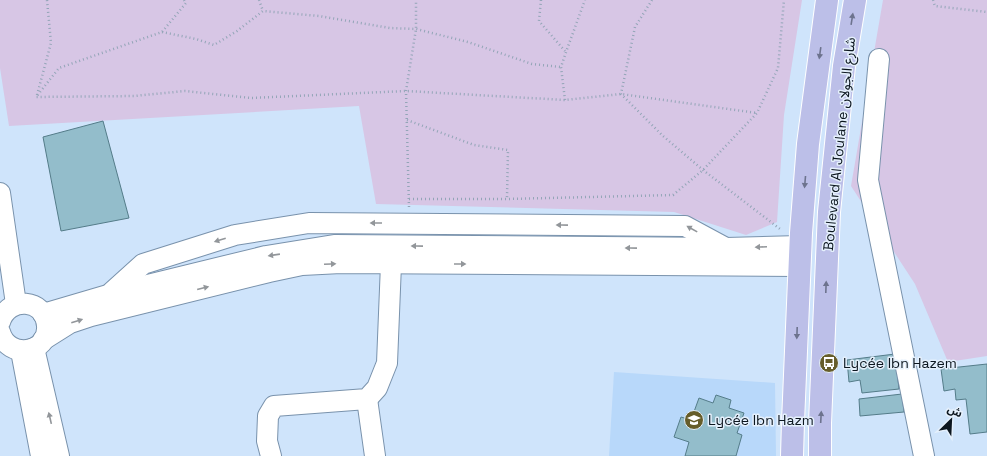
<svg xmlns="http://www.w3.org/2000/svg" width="987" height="456" font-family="'Space Grotesk','Noto Sans Arabic',sans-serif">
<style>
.built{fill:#b8d8fa}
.green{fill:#d7c6e5}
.building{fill:#93bdcb;stroke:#547c89}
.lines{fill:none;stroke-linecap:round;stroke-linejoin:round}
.minor-casing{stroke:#7992ac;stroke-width:22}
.major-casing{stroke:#fff;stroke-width:24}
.path{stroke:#93a5b7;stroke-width:2.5;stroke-dasharray:1 3;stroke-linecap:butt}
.minor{stroke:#fff;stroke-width:20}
.major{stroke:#bcbfe8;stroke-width:22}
.oneway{fill:#6d738e}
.oneway2{fill:#92969a}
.labels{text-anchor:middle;stroke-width:3;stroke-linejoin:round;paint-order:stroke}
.street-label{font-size:14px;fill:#0c161f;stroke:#e5f0fc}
.poi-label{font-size:14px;fill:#0c161f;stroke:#e5f0fc;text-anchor:start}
</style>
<rect width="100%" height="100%" fill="#cfe4fb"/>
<path class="built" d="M614 372 775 383 776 456H609Z"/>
<g class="green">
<path d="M0 0H802L784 115 777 222 746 235 674 212 376 204 359 106 9 126 0 68Z"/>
<path d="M883 0H987V356L948 362 915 284 851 186Z"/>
</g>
<g class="building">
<path d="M103 121 129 218 61 231 43 137Z"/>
<path d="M895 354 899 389 862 393 860 380 849 382 847 360Z"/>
<path d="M987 364V432L970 434 966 399 956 400 955 389 944 391 941 369Z"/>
<path d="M902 394 904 412 860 416 859 399Z"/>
<path d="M716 395 731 400 729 408 744 413 737 433 742 435 736 456H685L689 442 674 437 681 417 691 420 699 398 713 403Z"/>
</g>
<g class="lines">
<g class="minor-casing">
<g id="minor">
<path d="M879 59 868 180 924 456"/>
<path d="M0 193 16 304"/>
<path d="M112 292 143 264 235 235 309 223 685 226 724 247"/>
<path d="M43 314 111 294 266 256 334 245 726 248 800 246"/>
<path d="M0 322C8 296 45 298 47 326 49 354 8 360 0 332"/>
<path d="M43 340 70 323 91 316 269 272 302 265 341 263 800 266"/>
<path d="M34 348 59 456"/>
<path d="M21 351 41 456"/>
<path d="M367 399 375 456"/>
<path d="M271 456 267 441 268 416 274 406 367 399 377 388 387 363 391 264"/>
</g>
</g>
<g class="major-casing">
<g id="major">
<path d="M792 456 793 422 801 233 808 144 827 0"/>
<path d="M820 456V423L829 212 844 66 855 0"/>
</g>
</g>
<g class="path">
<path d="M184 0 186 3 162 32 59 68 36 97 134 96 185 91 251 98 406 91 565 100 621 94 757 113"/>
<path d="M259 0 263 11"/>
<path d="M541 0 539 21 565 51"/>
<path d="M652 0 635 27 621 94 663 136 703 170 780 229"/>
<path d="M933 0 935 6 987 12"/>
<path d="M162 32 196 39 214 45 237 31 263 11 319 16 390 28 416 29 468 42 532 64 561 67"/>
<path d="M37 95 51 43 47 0"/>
<path d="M565 100 561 67 566 52 585 0"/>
<path d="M407 120 474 145 508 150 507 199"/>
<path d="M409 199H507L673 195 703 170 757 113 778 68 784 0"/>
<path d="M409 207 406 91 416 29V0"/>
</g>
<use href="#minor" class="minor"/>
<use href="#major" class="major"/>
</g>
<defs><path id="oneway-solid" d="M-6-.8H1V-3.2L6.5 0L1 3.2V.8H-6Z"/></defs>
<g class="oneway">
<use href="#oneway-solid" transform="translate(852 19) rotate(-81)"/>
<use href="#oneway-solid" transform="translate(820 53) rotate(98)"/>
<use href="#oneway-solid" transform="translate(805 182) rotate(95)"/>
<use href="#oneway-solid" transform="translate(826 287) rotate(-88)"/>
<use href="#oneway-solid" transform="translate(797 333) rotate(92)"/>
<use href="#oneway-solid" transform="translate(821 417) rotate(-87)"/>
</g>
<g class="oneway2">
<use href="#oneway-solid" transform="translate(376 223) rotate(-180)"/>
<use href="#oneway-solid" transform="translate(562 225) rotate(-179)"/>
<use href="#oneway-solid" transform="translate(692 229) rotate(-151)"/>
<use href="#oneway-solid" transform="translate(220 240) rotate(163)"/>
<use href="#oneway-solid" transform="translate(417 246) rotate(-179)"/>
<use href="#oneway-solid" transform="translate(761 247) rotate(178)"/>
<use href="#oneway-solid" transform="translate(631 248) rotate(-179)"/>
<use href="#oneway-solid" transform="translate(274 255) rotate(172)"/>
<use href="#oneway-solid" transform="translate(330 264) rotate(-3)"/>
<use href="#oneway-solid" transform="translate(460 264)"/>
<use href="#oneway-solid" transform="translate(203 288) rotate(-14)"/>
<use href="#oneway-solid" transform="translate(77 321) rotate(-18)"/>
<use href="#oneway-solid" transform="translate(50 418) rotate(-103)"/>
</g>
<defs>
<g id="bus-disc" transform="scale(1)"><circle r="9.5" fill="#665d2a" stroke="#e5f0fc"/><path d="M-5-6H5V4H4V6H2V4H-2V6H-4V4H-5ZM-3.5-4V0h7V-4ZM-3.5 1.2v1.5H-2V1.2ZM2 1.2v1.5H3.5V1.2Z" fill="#fff"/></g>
<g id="school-disc" transform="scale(1)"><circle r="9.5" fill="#665d2a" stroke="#e5f0fc"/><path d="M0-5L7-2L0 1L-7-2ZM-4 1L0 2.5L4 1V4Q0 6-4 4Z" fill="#fff"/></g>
</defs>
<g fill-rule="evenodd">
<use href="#bus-disc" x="829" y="363"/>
<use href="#school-disc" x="694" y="420"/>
</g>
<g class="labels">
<g class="street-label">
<text transform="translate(839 144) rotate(-84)" y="5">Boulevard Al Joulane شارع الجولان</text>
</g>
<g class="poi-label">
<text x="843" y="368">Lycée Ibn Hazem</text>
<text x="708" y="425">Lycée Ibn Hazm</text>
</g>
</g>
<g transform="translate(951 420) rotate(24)" stroke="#e5f0fc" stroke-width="3" paint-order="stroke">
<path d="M0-3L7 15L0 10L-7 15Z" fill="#0c161f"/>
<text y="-6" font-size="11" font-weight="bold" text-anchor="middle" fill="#0c161f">ش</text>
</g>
</svg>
